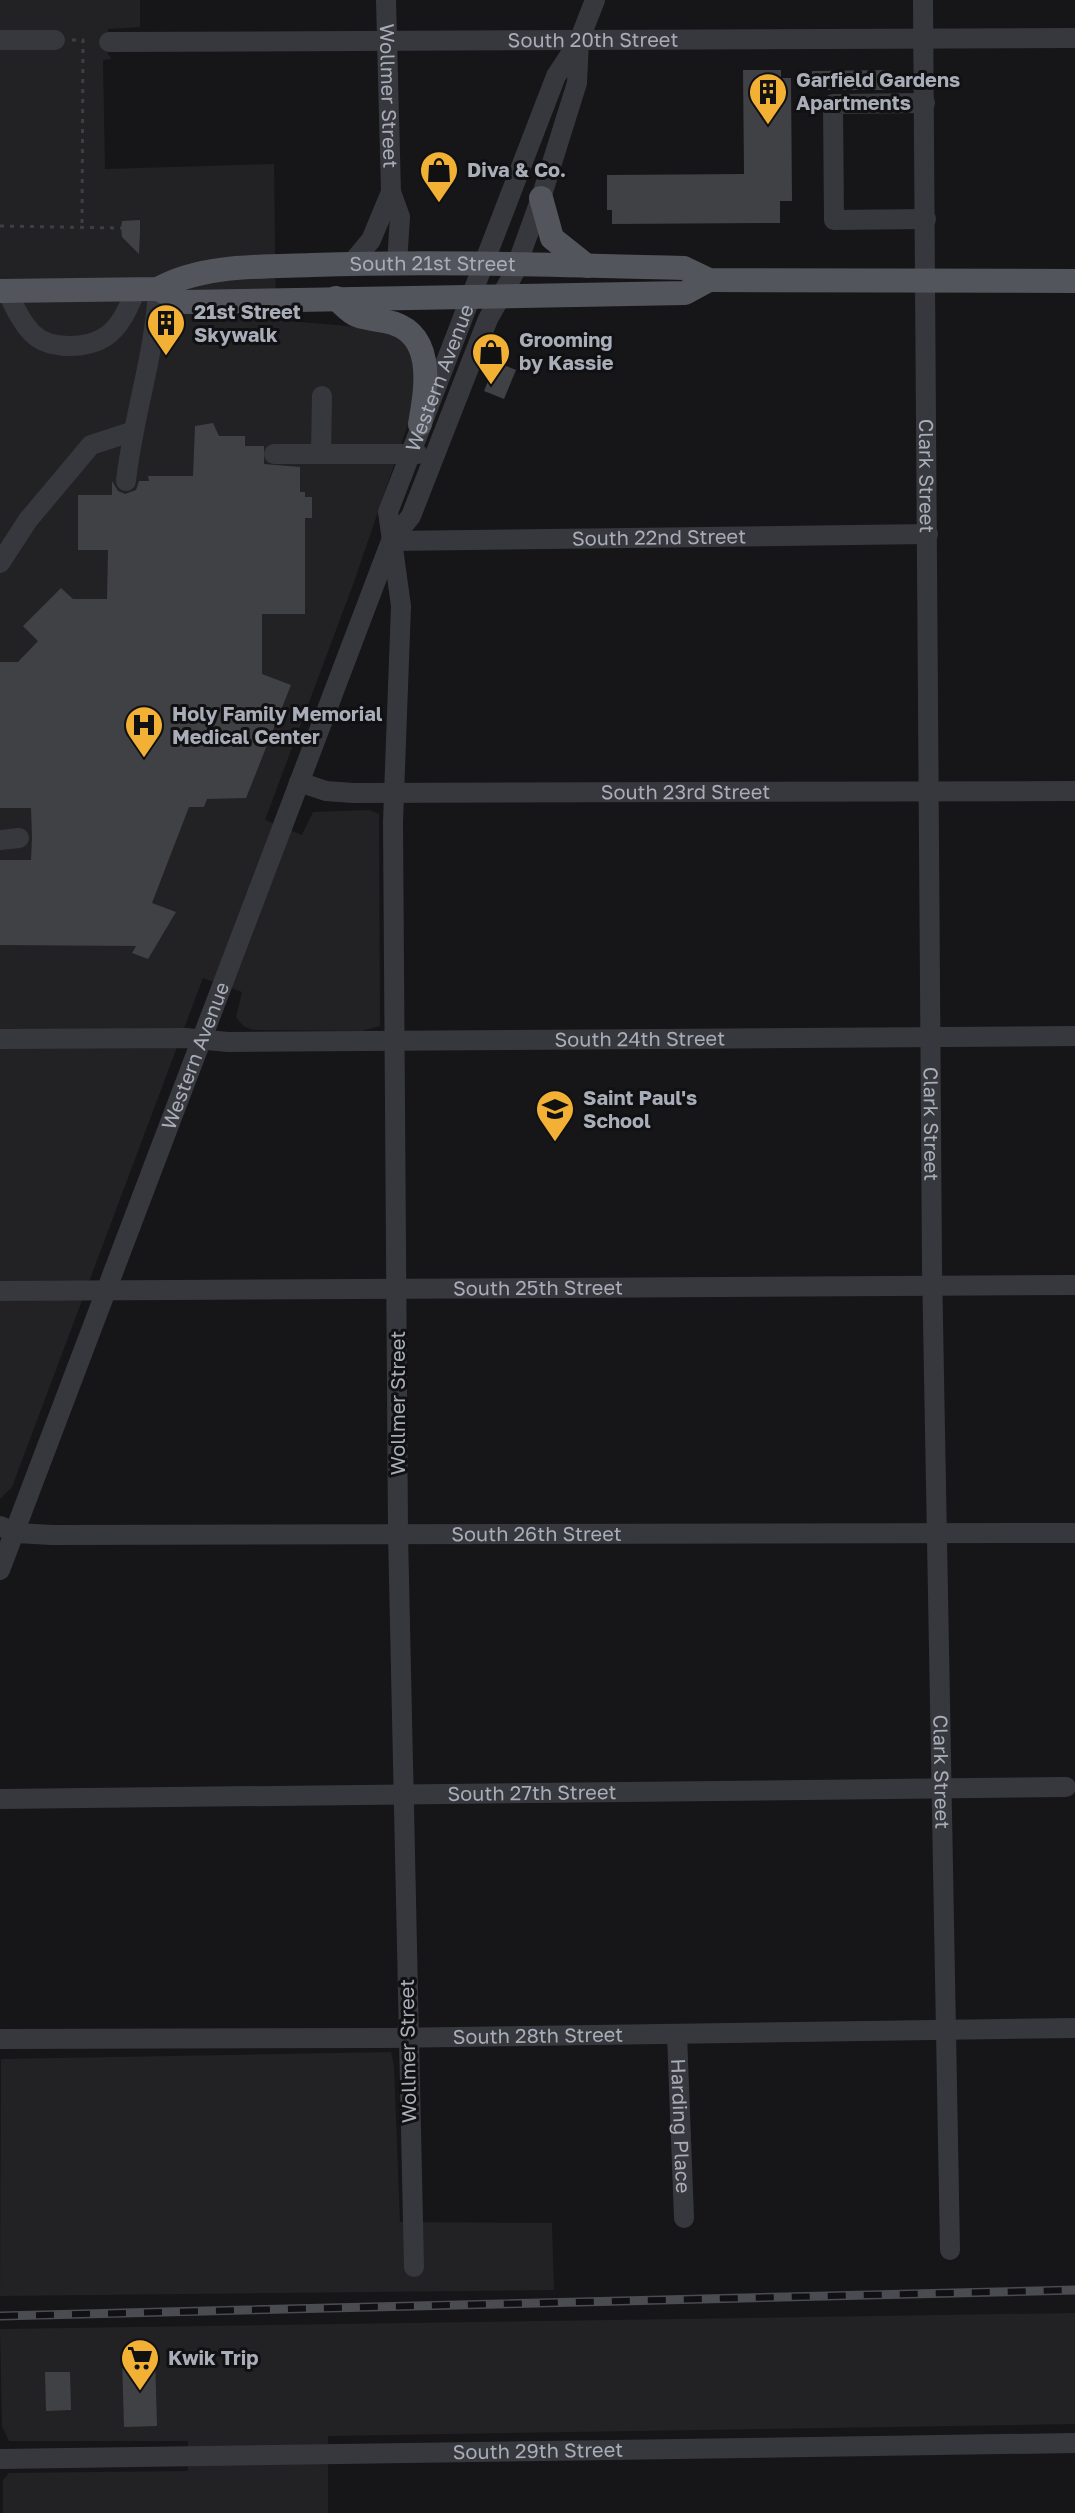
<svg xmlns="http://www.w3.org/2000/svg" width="1075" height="2513" font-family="'Golos Text',sans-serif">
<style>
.built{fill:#222225}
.building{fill:#404145}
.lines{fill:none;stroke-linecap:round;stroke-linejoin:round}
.path{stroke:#3d3f44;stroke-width:3;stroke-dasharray:4 6;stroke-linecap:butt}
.minor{stroke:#37383d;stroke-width:20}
.major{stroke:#53555c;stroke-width:24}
.rail-casing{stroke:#4a4c52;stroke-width:9}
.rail{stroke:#111113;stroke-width:6;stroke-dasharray:18;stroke-linecap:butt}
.labels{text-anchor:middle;stroke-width:6;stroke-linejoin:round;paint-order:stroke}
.street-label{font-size:20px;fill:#a8adb8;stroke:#111113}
.poi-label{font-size:20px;font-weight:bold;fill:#a8adb8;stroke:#111113;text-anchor:start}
</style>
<rect width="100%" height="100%" fill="#161618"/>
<g class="built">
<path d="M0 0H140V27L108 29V54L112 59 103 60 105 169 274 164 276 320 383 329 412 347 419 392 354 582 265 820 302 835 313 812 369 810 379 814 380 1026 362 1031 253 1030 243 1026 236 1017 242 992 203 978 12 1487 0 1499Z"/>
<path d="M391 2052 394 2066 400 2222 552 2223 554 2290 0 2296 1 2059Z"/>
<path d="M1075 2313V2424L328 2436V2513H3V2480L9 2473 188 2471V2441H9L2 2426 0 2329Z"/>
</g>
<g class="building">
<path d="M743 70H781V78H791L792 201H780V223L612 224V210H607V175L744 174Z"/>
<path d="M890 70V90H812V71Z"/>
<path d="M140 220V233L139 254 122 237 121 228 122 221Z"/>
<path d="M496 362 516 370 504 399 484 391Z"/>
<path d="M213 423 219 436H245V446H264V464L300 467V492H305V497H312V518H305V614H262V674L291 685 246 798 207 799 204 807H189L152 903 176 912 148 959 132 953 136 946 0 945V860H31L32 837 31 808H0V662H18L38 641 23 626 61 588 73 599H107L108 550H78V495H112V481L118 491 125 494 136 490 139 481H149L148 476H193L195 426Z"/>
<path d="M155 2357 157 2426 124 2427 122 2358Z"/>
<path d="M45 2372H70L71 2410 46 2411Z"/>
</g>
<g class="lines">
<g class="path">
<path d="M72 40H83L82 227"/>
<path d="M0 226 121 228"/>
</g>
<g class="minor">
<path id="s1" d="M386 0 391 192 400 217 397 263"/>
<path id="s2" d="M923 0 932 1266 950 2250"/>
<path d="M0 40H55"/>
<path id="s3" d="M109 42 1075 38"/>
<path d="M925 103 833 104 834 220 926 219"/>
<path d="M351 264 371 240 391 192"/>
<path d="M7 291C14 306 21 322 33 334 50 350 86 349 105 337 121 327 129 306 136 290"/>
<path d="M274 454H418"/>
<path d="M321 454 322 396"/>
<path d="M126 481C133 416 155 355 158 289"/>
<path id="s4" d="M391 541 928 534"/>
<path d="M0 563 28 520 91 445 131 432"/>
<path id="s5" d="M299 782 326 791 353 793 1075 791"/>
<path d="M0 840 19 838"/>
<path id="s6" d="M0 1039 185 1038 228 1042 1075 1036"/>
<path id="s7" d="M0 1291 1075 1285"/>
<path id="s8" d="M0 1526 16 1533 52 1535 1075 1533"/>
<path id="s9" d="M0 1570 391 541 411 516 488 319 514 273 541 198 577 83 579 41"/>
<path id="s10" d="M0 1799 1066 1787"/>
<path id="s11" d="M677 2034 684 2218"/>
<path id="s12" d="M0 2039 385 2038 1075 2028"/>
<path id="s13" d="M414 2267 398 1533 393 822 401 606 388 512 556 76 579 41 595 0"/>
<path id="s14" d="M0 2459 1075 2443"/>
</g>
<g class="major">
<path d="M541 198 552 238 587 266"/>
<path d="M158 289 184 302 685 293 709 280"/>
<path id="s15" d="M0 291 158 289C202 264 262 267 312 265 436 261 560 265 684 268L709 280 1075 281"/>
<path d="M336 298C356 319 357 316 384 321 436 330 427 385 420 424"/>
</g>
<g class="rail-casing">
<path id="rail" d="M0 2316 1075 2290"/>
</g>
<use href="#rail" class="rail"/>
</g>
<defs>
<g id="building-pin" transform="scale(2)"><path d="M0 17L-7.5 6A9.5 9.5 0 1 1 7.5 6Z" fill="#f2b134" stroke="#111113"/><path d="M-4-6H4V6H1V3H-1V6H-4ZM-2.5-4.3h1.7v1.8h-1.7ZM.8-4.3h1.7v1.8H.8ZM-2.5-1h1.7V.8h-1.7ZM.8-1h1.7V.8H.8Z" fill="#111"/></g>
<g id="shop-pin" transform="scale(2)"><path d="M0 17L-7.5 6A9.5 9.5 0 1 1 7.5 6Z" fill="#f2b134" stroke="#111113"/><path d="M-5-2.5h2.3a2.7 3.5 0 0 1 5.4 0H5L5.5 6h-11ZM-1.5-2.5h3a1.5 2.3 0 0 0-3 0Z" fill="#111"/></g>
<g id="hospital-pin" transform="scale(2)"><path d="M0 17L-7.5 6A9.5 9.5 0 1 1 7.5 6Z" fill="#f2b134" stroke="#111113"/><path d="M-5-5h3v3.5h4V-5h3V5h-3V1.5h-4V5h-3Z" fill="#111"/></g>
<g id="school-pin" transform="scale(2)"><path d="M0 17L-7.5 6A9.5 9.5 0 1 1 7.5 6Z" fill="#f2b134" stroke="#111113"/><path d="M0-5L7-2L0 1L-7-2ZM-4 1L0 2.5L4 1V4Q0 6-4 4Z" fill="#111"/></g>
<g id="supermarket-pin" transform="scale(2)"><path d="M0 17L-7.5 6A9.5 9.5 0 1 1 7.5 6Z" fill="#f2b134" stroke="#111113"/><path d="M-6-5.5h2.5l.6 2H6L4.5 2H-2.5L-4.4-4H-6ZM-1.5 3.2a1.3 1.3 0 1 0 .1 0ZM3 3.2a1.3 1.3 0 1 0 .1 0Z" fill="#111"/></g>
</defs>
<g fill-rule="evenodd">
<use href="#building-pin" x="768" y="92"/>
<use href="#shop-pin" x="439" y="170"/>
<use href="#building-pin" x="166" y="323"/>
<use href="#shop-pin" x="491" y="352"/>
<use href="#hospital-pin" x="144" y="725"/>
<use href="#school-pin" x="555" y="1109"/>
<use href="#supermarket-pin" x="140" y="2358"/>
</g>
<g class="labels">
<g class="street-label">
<text dy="7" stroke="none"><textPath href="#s3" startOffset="484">South 20th Street</textPath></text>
<text dy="7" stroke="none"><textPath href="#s1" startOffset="96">Wollmer Street</textPath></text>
<text dy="7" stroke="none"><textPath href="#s15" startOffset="436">South 21st Street</textPath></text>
<text dy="7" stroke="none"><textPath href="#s13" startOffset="1900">Western Avenue</textPath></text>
<text dy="7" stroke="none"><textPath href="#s2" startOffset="476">Clark Street</textPath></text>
<text dy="7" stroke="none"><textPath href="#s4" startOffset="268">South 22nd Street</textPath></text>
<text dy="7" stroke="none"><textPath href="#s5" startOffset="388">South 23rd Street</textPath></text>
<text dy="7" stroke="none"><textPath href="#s6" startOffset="640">South 24th Street</textPath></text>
<text dy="7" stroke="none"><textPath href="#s9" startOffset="550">Western Avenue</textPath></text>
<text dy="7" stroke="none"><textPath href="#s2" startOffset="1124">Clark Street</textPath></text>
<text dy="7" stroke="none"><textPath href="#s7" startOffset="538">South 25th Street</textPath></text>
<text transform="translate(398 1403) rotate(-90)" y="7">Wollmer Street</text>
<text dy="7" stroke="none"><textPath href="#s8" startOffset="538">South 26th Street</textPath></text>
<text dy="7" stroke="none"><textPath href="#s2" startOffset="1772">Clark Street</textPath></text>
<text dy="7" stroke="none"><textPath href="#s10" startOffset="532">South 27th Street</textPath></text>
<text dy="7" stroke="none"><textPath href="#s12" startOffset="538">South 28th Street</textPath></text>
<text transform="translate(408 2051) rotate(-91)" y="7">Wollmer Street</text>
<text dy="7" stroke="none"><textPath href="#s11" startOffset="92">Harding Place</textPath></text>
<text dy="7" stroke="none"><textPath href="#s14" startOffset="538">South 29th Street</textPath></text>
</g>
<g class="poi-label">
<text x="796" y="87">Garfield Gardens<tspan x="796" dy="23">Apartments</tspan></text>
<text x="467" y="177">Diva &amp; Co.</text>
<text x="194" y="319">21st Street<tspan x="194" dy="23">Skywalk</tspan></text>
<text x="519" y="347">Grooming<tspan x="519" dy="23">by Kassie</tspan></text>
<text x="172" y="721">Holy Family Memorial<tspan x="172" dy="23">Medical Center</tspan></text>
<text x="583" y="1105">Saint Paul's<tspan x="583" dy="23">School</tspan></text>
<text x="168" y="2365">Kwik Trip</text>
</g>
</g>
</svg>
